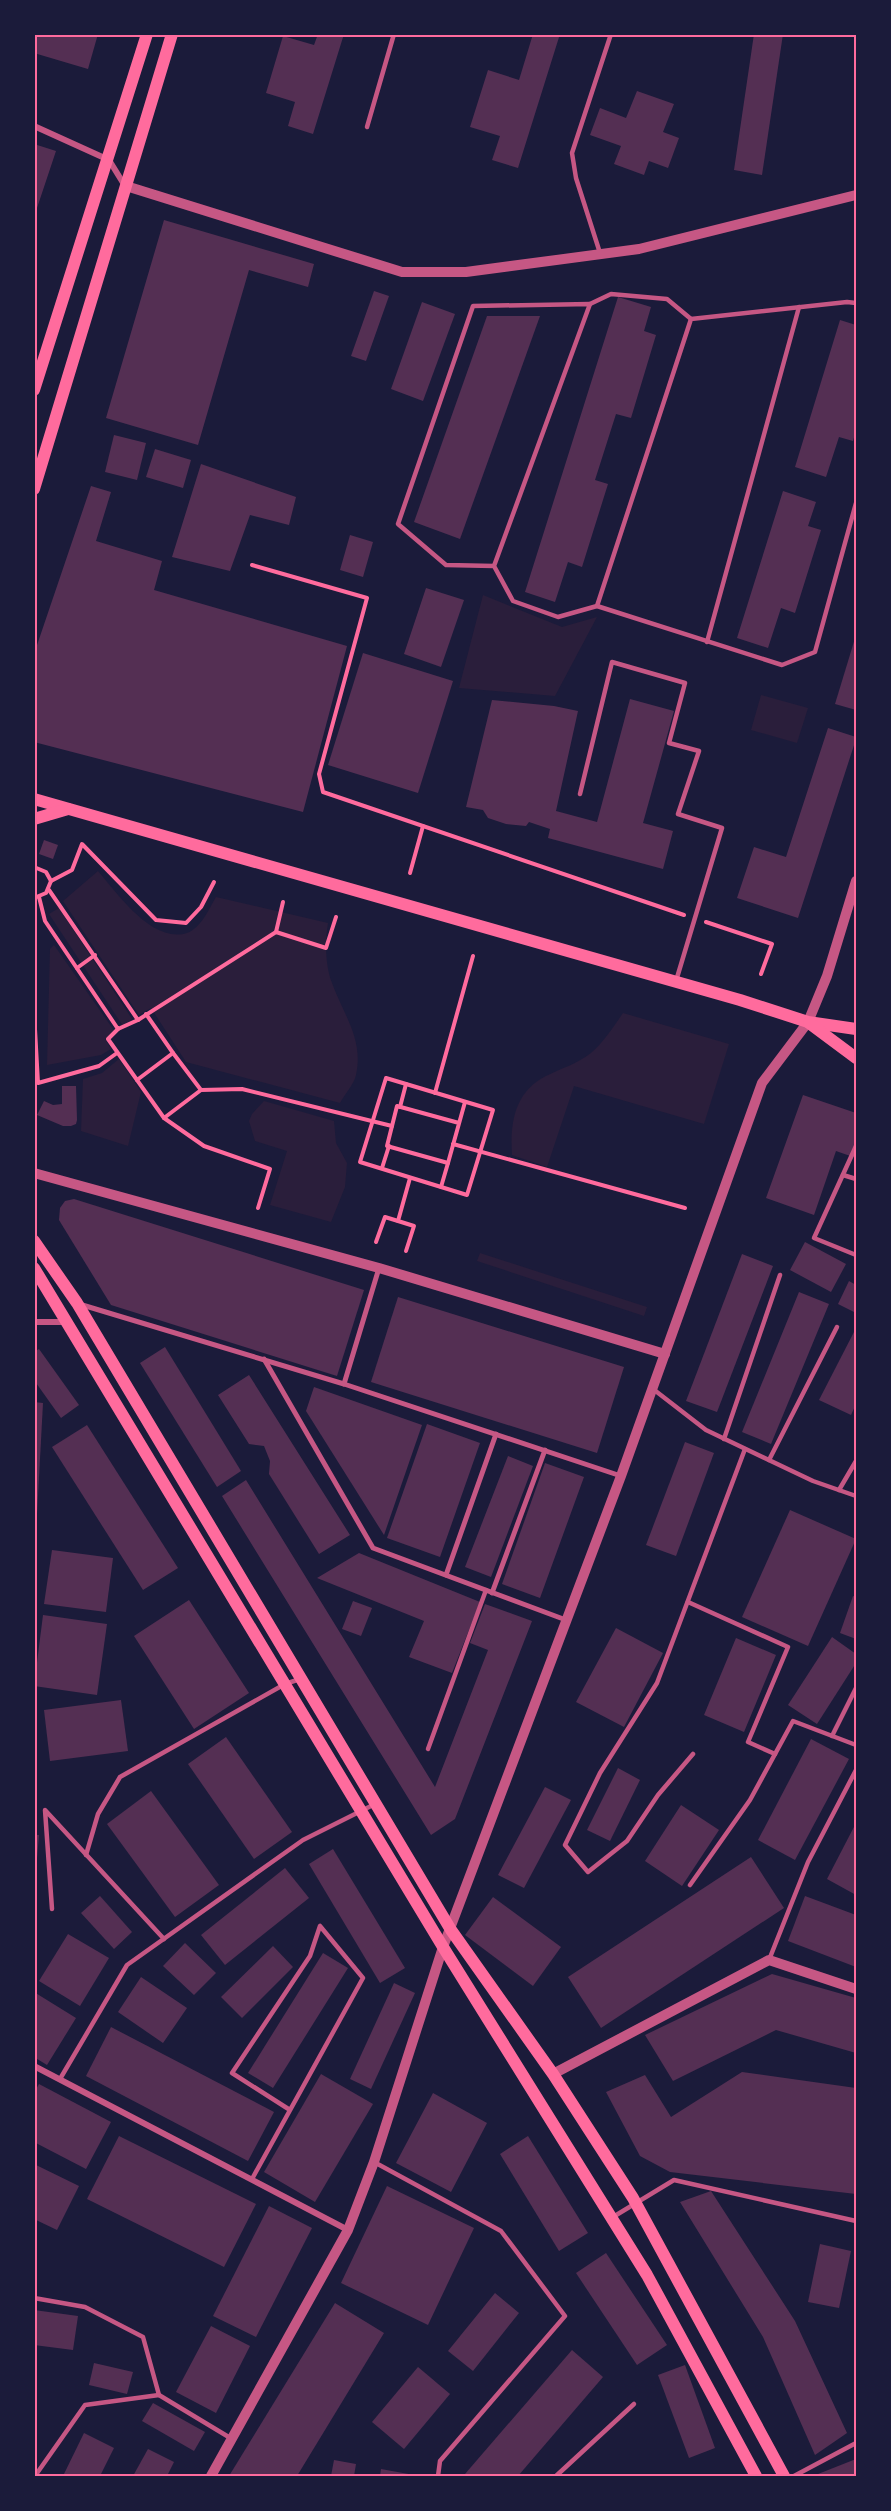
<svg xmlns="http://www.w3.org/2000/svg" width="891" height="2511" font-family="'DejaVu Sans',sans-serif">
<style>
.green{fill:#2a1e3b}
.building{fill:#542f53}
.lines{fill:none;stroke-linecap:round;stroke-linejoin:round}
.path{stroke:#ff6b9d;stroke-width:4}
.service{stroke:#c65784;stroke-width:4.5}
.pedestrian{stroke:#c65784;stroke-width:5}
.minor{stroke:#c65784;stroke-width:6}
.tertiary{stroke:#c65784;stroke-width:10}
.secondary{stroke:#ff6b9d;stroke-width:12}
.neatline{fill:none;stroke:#ff6b9d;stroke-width:2}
</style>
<rect width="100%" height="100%" fill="#1b1b3a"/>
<g class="green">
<path d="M483 595 562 627 597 617 555 696 459 688Z"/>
<path d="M761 695 808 708 797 743 751 730Z"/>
<path d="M98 871C117 893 152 944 187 933 201 928 209 909 216 897L328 923C325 941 325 965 332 983 343 1014 364 1039 356 1075 354 1084 345 1094 340 1103L186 1062 151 1008 139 1015 63 901Z"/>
<path d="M59 908 132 1019 123 1026 49 914Z"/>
<path d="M54 945 115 1032 105 1039 111 1049 101 1055 47 1065 50 949Z"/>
<path d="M623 1013 729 1044 704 1124 574 1086 547 1167 512 1155C510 1124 514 1092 546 1076 562 1068 577 1064 591 1053 604 1042 614 1026 623 1013Z"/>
<path d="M119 1059 141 1092 128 1146 81 1131 83 1079 102 1073Z"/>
<path d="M264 1101 334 1121 336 1143 347 1163 345 1187 331 1222 270 1205 287 1151 255 1141 249 1121 252 1114Z"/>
<path d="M480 1253 647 1307 644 1316 477 1261Z"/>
</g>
<g class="building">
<path d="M34 34H98L88 69 34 53Z"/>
<path d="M318 34H344L313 134 288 126 295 102 266 93 283 36 314 45Z"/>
<path d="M533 34H560L518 168 492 160 500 136 470 127 488 70 519 80Z"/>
<path d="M754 34H783L762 175 734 170Z"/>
<path d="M637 91 674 104 663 132 679 138 668 168 649 161 644 175 614 164 621 146 590 135 600 108 626 118Z"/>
<path d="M34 144 56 151 35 214H34Z"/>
<path d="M164 220 314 264 308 287 249 270 198 445 106 418Z"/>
<path d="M374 291 389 296 366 361 351 356Z"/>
<path d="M618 297 651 307 644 331 656 335 631 418 616 414 595 480 608 484 582 567 568 562 555 602 525 592Z"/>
<path d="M422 302 455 314 423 401 391 389Z"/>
<path d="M487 316H540L460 539 414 522Z"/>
<path d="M840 320 856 325V430L853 441 839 437 826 477 795 467Z"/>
<path d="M114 435 146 443 137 480 105 472Z"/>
<path d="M155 449 191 460 183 488 146 477Z"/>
<path d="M201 464 296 497 289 525 250 515 230 571 172 557Z"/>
<path d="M91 486 111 492 96 541 162 561 154 590 347 646 303 812 34 742V654Z"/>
<path d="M783 491 816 502 808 526 821 530 795 613 781 608 768 648 737 638Z"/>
<path d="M350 535 373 542 363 577 340 570Z"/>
<path d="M426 588 464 600 441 667 404 654Z"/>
<path d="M856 635V710L835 704Z"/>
<path d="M363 653 453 681 418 793 328 765Z"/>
<path d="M630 699 674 711 643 823 673 831 663 869 548 838 550 829 529 822 526 826 506 824 488 818 483 810 466 807 492 700 554 706 578 711 556 811 597 822Z"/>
<path d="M828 728 856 737V739L798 918 737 898 754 847 786 857Z"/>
<path d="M44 840 58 845 53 859 39 854Z"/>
<path d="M62 1086H76L77 1120 76 1124 71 1126H63L37 1115 44 1101 53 1105 62 1104Z"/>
<path d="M803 1095 856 1113V1158L836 1151 814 1215 766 1198Z"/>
<path d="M74 1199 364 1290 337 1376 111 1305 59 1220 60 1208 65 1201Z"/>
<path d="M805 1242 846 1264 831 1292 790 1270Z"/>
<path d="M742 1254 773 1266 717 1412 686 1401Z"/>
<path d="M849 1281 856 1285V1313L838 1304Z"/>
<path d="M799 1292 829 1304 771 1444 742 1432Z"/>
<path d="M398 1297 624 1367 597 1453 371 1382Z"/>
<path d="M854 1332 856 1333V1404L851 1415 819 1400Z"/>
<path d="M165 1347 241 1471 217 1487 140 1363Z"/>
<path d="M39 1349 79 1405 61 1418 34 1380V1352Z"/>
<path d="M249 1375 350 1535 319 1554 269 1474 270 1461 264 1446 249 1444 218 1395Z"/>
<path d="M314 1387 422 1425 384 1535 306 1411Z"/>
<path d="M34 1402 43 1403 36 1533H34Z"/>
<path d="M427 1424 480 1443 440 1557 387 1538Z"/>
<path d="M87 1425 178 1568 143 1590 52 1447Z"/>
<path d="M685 1442 714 1453 676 1556 646 1545Z"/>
<path d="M508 1456 533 1466 491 1577 465 1567Z"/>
<path d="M545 1463 584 1477 540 1598 502 1584Z"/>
<path d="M246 1480 435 1787 488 1650 470 1643 485 1604 532 1621 455 1819 431 1835 222 1496Z"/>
<path d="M790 1510 856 1539 808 1646 742 1617Z"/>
<path d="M52 1550 113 1558 106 1612 44 1604Z"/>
<path d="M359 1553 480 1602 452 1673 409 1657 424 1621 317 1578Z"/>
<path d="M853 1596 856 1597V1639L840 1633Z"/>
<path d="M189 1600 249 1693 194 1729 134 1636Z"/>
<path d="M353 1601 372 1608 361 1636 342 1629Z"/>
<path d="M43 1615 107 1624 97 1695 34 1686Z"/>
<path d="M616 1628 663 1653 624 1727 576 1702Z"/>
<path d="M832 1637 856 1654V1663L817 1724 788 1705Z"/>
<path d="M736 1638 776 1655 744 1732 704 1715Z"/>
<path d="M121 1700 128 1751 50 1761 44 1710Z"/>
<path d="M226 1737 292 1832 254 1859 188 1764Z"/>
<path d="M811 1739 849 1759 795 1860 758 1840Z"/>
<path d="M618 1768 640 1780 610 1841 587 1830Z"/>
<path d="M545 1787 571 1800 524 1888 498 1875Z"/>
<path d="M151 1791 219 1885 175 1917 107 1824Z"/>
<path d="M681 1805 719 1830 682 1886 645 1861Z"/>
<path d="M856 1823V1895L827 1879Z"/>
<path d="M34 1835H39L36 1870H34Z"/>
<path d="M333 1849 405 1968 380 1983 309 1864Z"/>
<path d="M751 1857 784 1908 601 2028 568 1977Z"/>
<path d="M285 1868 309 1898 225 1965 201 1935Z"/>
<path d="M100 1896 132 1932 114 1949 81 1913Z"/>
<path d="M805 1896 856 1915V1967L788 1941Z"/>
<path d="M493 1897 561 1947 533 1986 465 1935Z"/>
<path d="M68 1934 109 1958 80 2006 39 1981Z"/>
<path d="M185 1943 216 1973 194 1995 163 1966Z"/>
<path d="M273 1946 293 1967 242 2018 221 1997Z"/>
<path d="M323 1953 348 1968 273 2088 248 2073Z"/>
<path d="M772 1974 856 1998V2053L776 2030 673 2081 645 2035Z"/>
<path d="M141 1977 187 2008 163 2043 118 2012Z"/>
<path d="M394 1983 415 1993 371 2089 350 2079Z"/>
<path d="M34 1992 76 2018 47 2065 34 2057Z"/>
<path d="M111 2027 274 2112 248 2161 86 2076Z"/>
<path d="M742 2072 856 2088V2194L670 2172 640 2156 606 2092 645 2075 671 2117Z"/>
<path d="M321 2074 373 2104 315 2202 264 2172Z"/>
<path d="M39 2084 111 2122 86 2169 34 2142V2093Z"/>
<path d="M433 2093 487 2123 451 2192 396 2163Z"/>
<path d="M119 2136 256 2204 224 2267 87 2199Z"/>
<path d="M528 2136 588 2233 559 2251 500 2154Z"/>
<path d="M34 2164 79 2186 57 2230 34 2219Z"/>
<path d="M387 2186 474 2228 428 2325 341 2283Z"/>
<path d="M711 2191 795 2321 847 2433 815 2455 763 2337 680 2202Z"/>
<path d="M269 2206 312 2228 256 2337 213 2316Z"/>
<path d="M820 2244 851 2251 839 2308 808 2302Z"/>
<path d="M606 2253 667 2345 637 2365 576 2273Z"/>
<path d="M495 2293 519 2313 473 2371 448 2351Z"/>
<path d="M335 2303 384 2333 297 2476H229Z"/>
<path d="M34 2310 78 2316 73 2350 34 2345Z"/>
<path d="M211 2326 250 2346 216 2413 176 2392Z"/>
<path d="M572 2350 603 2377 518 2476H468L465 2474Z"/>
<path d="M94 2363 133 2372 127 2394 89 2385Z"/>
<path d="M685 2365 715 2448 689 2458 658 2375Z"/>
<path d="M418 2367 450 2394 404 2449 372 2422Z"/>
<path d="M153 2403 205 2432 194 2451 142 2421Z"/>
<path d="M84 2433 114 2448 100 2476H63Z"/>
<path d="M148 2449 174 2462 167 2476H133Z"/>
<path d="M856 2459V2476H819L818 2474Z"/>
<path d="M334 2460 356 2464 354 2476H331Z"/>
<path d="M381 2469 414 2475V2476H380Z"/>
</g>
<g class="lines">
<g class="path">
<path d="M252 565 367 598 319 774 323 792 684 915"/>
<path d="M34 867 46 872 51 881 46 893 34 898"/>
<path d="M410 873 423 826"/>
<path d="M51 881 72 870 82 844 156 920 186 923 201 907 214 882"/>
<path d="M49 890 138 1020"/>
<path d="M39 897 45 921 118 1029 138 1020 276 932 326 948 336 917"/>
<path d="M706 922 772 944 761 974"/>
<path d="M276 932 283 902"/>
<path d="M77 968 95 955"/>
<path d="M34 1011 38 1083 99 1066 117 1053"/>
<path d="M118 1029 108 1039 137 1080 173 1053 146 1014"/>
<path d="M173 1053 201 1090 242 1089 392 1126"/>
<path d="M386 1078 493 1110 467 1195 360 1162Z"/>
<path d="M137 1080 164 1118 201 1090"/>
<path d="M435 1093 473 956"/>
<path d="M400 1107 406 1084"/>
<path d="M164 1118 204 1146 270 1169 258 1208"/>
<path d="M459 1123 397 1106 387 1146 448 1163 465 1102"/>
<path d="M453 1144 685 1208"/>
<path d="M382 1168 389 1146"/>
<path d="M441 1187 448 1163"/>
<path d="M376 1242 385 1217 398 1221"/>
<path d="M406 1251 414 1226 398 1221 410 1178"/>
</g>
<g class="service">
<path d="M367 127 394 34"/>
<path d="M600 253 576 178 572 153 611 34"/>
<path d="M590 304 611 294 667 299 691 319"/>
<path d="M494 566 446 565 398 524 473 306 590 304 494 566 513 601 558 617 597 606 782 665 815 652 856 503"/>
<path d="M597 606 691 319 847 302 856 303"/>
<path d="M707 642 799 307"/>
<path d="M580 794 612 662 685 683 669 743 699 751 678 814 722 828 676 981"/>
<path d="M856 1146 814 1238 856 1255"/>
<path d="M843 1175 856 1179"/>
<path d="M653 1389 706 1430 813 1481 856 1496"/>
<path d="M724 1439 780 1275"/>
<path d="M769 1460 837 1327"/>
<path d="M839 1490 856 1461"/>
<path d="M688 1602 788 1647 748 1742 775 1754"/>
<path d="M832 1736 856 1688"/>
<path d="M428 1749 486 1590"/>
<path d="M693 1754 658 1795 627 1841 588 1872 565 1845 600 1773 657 1683 745 1449"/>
<path d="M86 1855 98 1814 120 1777 285 1684 300 1679"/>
<path d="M690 1885 750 1800 793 1721 856 1745"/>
<path d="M52 1909 45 1810 164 1939"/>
<path d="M769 1960 808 1862 856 1770"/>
<path d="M60 2079 127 1965 303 1840 373 1805"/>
<path d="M374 2162 501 2231 565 2316 440 2461 438 2476"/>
<path d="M252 2179 363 1978 320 1926 310 1956 232 2073 290 2110"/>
<path d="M613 2217 674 2180 856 2221"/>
<path d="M34 2298 85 2307 143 2337 159 2395 232 2439"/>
<path d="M35 2476 85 2405 159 2395"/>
<path d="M556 2476 634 2404"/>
<path d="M794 2476 856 2443"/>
</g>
<g class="pedestrian">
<path d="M79 1304 344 1384 621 1476"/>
<path d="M264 1359 373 1548 566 1620"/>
<path d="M344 1384 379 1268"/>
<path d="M446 1575 496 1434"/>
<path d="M492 1593 545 1450"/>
</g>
<g class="minor">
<path d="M34 126 109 160 125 186"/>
<path d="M34 1322H67"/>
<path d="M34 2066 348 2230"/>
</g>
<g class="tertiary">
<path d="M126 186 402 272H466L639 249 856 195"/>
<path d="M34 1173 379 1268 665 1354"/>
<path d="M553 2074 769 1960 856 1989"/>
<path d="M211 2476 348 2230 374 2162 443 1947 621 1476 762 1083 808 1022 827 976 856 881"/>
</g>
<g class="secondary">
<path d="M34 390 147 34"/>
<path d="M34 489 172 34"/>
<path d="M34 799 740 1000 808 1022 856 1029"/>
<path d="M34 819 68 809"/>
<path d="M809 1023 856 1058"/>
<path d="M34 1241 77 1303 451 1930 553 2074 633 2198 784 2476"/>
<path d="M34 1268 443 1947 647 2275 756 2476"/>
</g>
</g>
<rect width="891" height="2511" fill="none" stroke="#1b1b3a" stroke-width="72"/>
<rect x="36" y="36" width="819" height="2439" class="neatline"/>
</svg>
